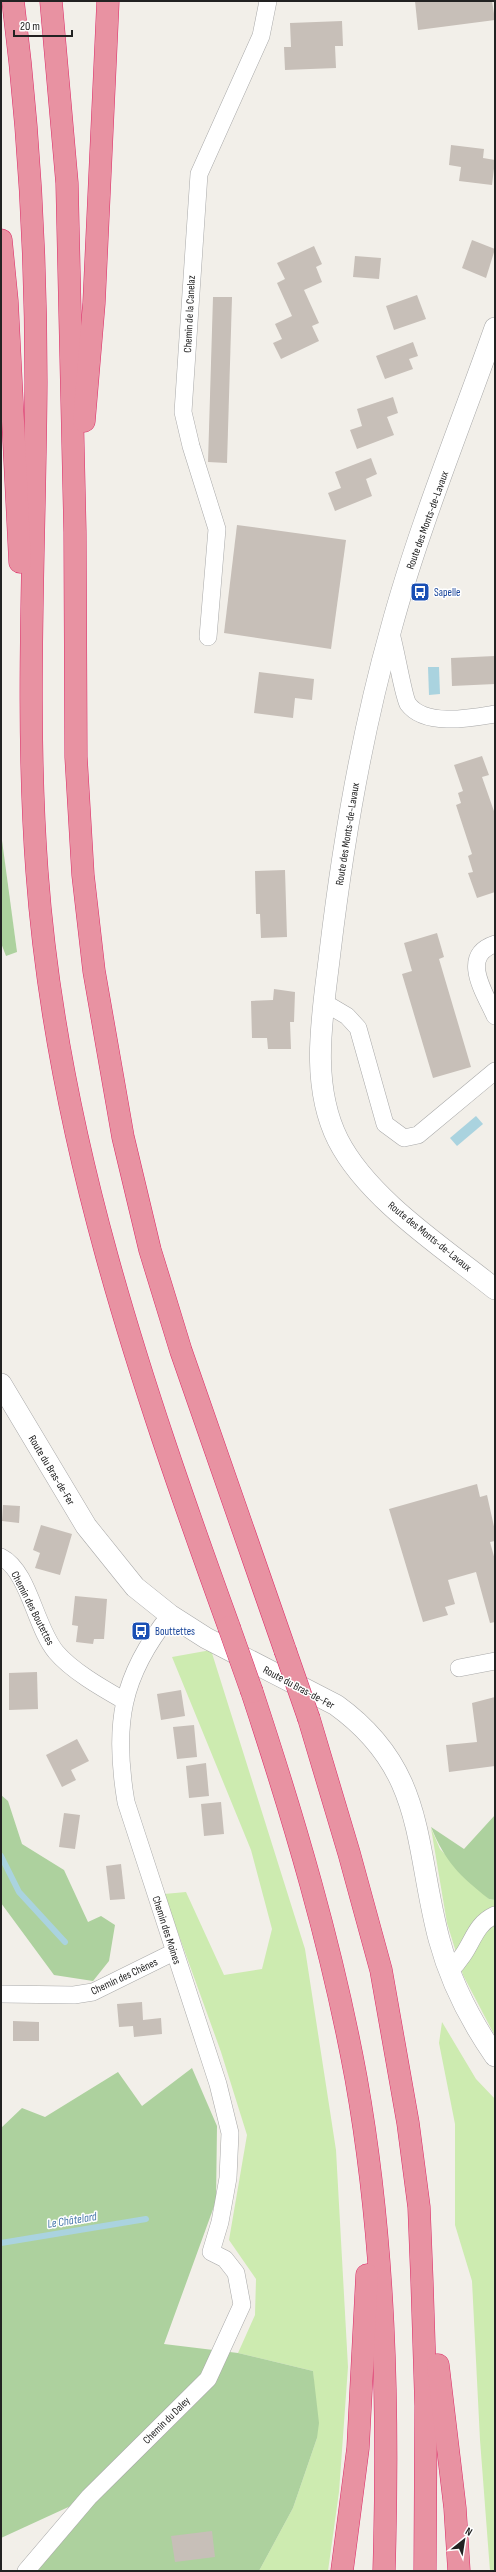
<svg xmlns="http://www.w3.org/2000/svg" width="496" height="2572" font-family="'Sofia Sans Condensed',sans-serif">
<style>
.grass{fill:#cdebb0}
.forest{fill:#add19e}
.water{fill:#aad3df}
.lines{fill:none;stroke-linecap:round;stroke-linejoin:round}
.stream{stroke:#aad3df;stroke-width:6}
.building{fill:#c7bfb8}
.minor-casing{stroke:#a9a9a9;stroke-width:18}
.tertiary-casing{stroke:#a9a9a9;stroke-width:22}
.motorway-casing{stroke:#dc2a67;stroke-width:23}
.minor{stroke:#fff;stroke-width:17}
.tertiary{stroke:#fff;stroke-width:21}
.motorway{stroke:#e892a2;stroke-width:22}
.motorway-bridge-casing{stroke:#dc2a67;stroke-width:23;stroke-linecap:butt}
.motorway-bridge{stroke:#e892a2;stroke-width:22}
.labels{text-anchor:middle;stroke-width:3;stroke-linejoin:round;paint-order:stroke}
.street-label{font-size:11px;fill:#222;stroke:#fff}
.transit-label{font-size:11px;fill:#164399;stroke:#fff;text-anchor:start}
.water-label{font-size:12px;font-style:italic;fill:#4a7aab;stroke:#fff}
</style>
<rect width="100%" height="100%" fill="#f2efe9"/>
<g class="grass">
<path d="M211 1650 305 1949 336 2150 348 2367 339 2492 328 2571H259L293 2508 317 2438 313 2371 238 2353 255 2315 256 2279 229 2240 247 2135 221 2052 164 1894 186 1892 224 1975 262 1969 272 1929 251 1850 172 1657Z"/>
<path d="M431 1828 440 1849 489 1899 495 1900V2036L463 1975 447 1923Z"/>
<path d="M442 2022 476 2079 495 2099V2571H490L480 2440 472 2281 455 2225V2124L439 2043Z"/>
</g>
<g class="forest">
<path d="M1 833 17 952 6 956 1 943Z"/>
<path d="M1 1795 8 1801 22 1844 64 1870 88 1922 101 1916 115 1925 109 1961 93 1981 54 1975 1 1903Z"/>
<path d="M495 1815V1900L489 1899C459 1875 446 1863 431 1827L464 1849Z"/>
<path d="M192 2068 217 2126 216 2201 164 2344 238 2353 313 2371 319 2423 317 2438 293 2508 259 2571H26L88 2498 1 2538V2128L22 2108 45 2117 118 2072 142 2106Z"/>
</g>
<g class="water">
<path d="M428 667H439L440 694 429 695Z"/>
<path d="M476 1116 483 1124 457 1146 450 1138Z"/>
</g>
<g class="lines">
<g class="stream">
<path d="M1 1856 19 1892 65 1942"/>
<path d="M1 2243 146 2219"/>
</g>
</g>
<g class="building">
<path d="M415 1H492L495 20 418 30Z"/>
<path d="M342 21 343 46H335L336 68 285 70 284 47H291L290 23Z"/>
<path d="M451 145 484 149 483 158 495 160 492 185 459 181 461 167 449 165Z"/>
<path d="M472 240 495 249 486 278 462 268Z"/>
<path d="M314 246 322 264 316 267 322 282 304 290 319 323 312 326 319 341 281 359 273 343 282 339 275 324 292 316 277 283 285 279 277 263Z"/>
<path d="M355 256 381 258 379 279 353 277Z"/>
<path d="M417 295 426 319 394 330 386 306Z"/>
<path d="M213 297H232L227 463 208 462Z"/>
<path d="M413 342 418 356 409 359 413 369 385 379 376 356Z"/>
<path d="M393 397 398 413 387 417 394 435 357 449 350 430 362 426 357 409Z"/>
<path d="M371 458 377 474 366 479 372 496 335 511 328 493 341 488 335 472Z"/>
<path d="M237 525 346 540 331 649 224 633Z"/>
<path d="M495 656V684L452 686 451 658Z"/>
<path d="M259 672 314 679 312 700 295 698 293 718 254 713Z"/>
<path d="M482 756 489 775 482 777 495 814V892L477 898 468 873 473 872 468 856 472 854 456 805 461 803 458 793 463 791 454 765Z"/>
<path d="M285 870 287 937 261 938 260 914H256L255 871Z"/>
<path d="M437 933 444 957 439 959 471 1067 433 1078 402 974 412 971 404 943Z"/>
<path d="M274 989 295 992 294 1022H290L291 1049H268L267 1038H252L251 1001 273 1000Z"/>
<path d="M477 1484 480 1497 487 1495 495 1531V1541L490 1542 495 1560V1622L490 1623 476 1572 448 1580 455 1604 445 1607 448 1615 423 1622 389 1509Z"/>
<path d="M3 1505 20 1506 19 1523 2 1521Z"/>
<path d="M41 1525 72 1534 60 1575 35 1568 40 1553 33 1550Z"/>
<path d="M75 1596 107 1599 104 1639H94L93 1644 76 1642 78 1626 72 1625Z"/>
<path d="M37 1672 38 1709 9 1710V1673Z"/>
<path d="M181 1690 185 1716 161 1720 157 1694Z"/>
<path d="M495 1697V1766L449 1772 446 1745 477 1742 472 1703Z"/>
<path d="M194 1725 197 1757 177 1759 173 1727Z"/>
<path d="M77 1739 89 1761 71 1770 76 1780 62 1787 46 1755Z"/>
<path d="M206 1763 209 1796 189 1798 186 1766Z"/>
<path d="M221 1802 224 1834 204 1836 201 1804Z"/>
<path d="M64 1813 80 1815 75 1849 59 1847Z"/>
<path d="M121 1864 125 1899 110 1900 106 1866Z"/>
<path d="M142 2002 143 2020 161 2018 162 2034 134 2037 133 2026 119 2027 117 2004Z"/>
<path d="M13 2021 39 2022V2041H13Z"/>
<path d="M212 2531 215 2557 175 2562 171 2536Z"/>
</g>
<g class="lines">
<g class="minor-casing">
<g id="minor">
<path d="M390 630C395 644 403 696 408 704 425 727 471 718 495 714"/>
<path d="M208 637 217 529 191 446 183 412 199 174 261 36 268 1"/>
<path d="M495 944C459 956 485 993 495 1016"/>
<path d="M325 1003 347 1016 358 1028 385 1124 404 1138 418 1135 495 1071"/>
<path d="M1 1557C29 1571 35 1627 56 1652 72 1671 102 1688 123 1700"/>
<path d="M459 1668 495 1661"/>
<path d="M449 1972C454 1967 459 1961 463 1955 474 1939 476 1924 495 1915"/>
<path d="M1 1994 74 1995 93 1992 174 1952"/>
<path d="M26 2571 89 2497 208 2379 242 2305 236 2273 225 2259 211 2252 220 2222 228 2178 230 2133 218 2084 126 1802C113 1725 121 1676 170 1615"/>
</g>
</g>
<g class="tertiary-casing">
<g id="tertiary">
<path d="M495 328C460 427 418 529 391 629 361 735 343 843 330 952 323 1013 309 1082 338 1140 368 1199 444 1248 495 1289"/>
<path d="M1 1384 86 1526 135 1587 170 1615 206 1638 336 1705C426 1770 414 1844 439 1939 450 1980 470 2020 495 2056"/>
</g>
</g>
<g class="motorway-casing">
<g id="motorway">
<path d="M13 1C29 127 36 255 36 382 35 545 25 710 37 872 56 1135 140 1381 229 1627"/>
<path d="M51 1 67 183 75 532 76 757 83 875 94 971 123 1137 150 1250 181 1351 285 1650"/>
<path d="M1 240 7 301 20 562"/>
<path d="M84 421 94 303 108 1"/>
<path d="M252 1692C294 1819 332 1947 356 2078 385 2241 389 2407 384 2571"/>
<path d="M309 1719 349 1853 381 1970 408 2123 419 2207 422 2282 426 2406 425 2571"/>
<path d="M438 2365 455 2508 459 2571"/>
<path d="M342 2571 358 2448 367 2275"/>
</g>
</g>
<use href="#minor" class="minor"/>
<use href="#tertiary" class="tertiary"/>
<use href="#motorway" class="motorway"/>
<g class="motorway-bridge-casing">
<g id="motorway-bridge">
<path d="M229 1627 252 1692"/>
<path d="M285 1650 309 1719"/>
</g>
</g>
<use href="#motorway-bridge" class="motorway-bridge"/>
</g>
<defs>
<g id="bus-square" transform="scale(1)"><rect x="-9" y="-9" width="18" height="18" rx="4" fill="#1a4fb4" stroke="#fff"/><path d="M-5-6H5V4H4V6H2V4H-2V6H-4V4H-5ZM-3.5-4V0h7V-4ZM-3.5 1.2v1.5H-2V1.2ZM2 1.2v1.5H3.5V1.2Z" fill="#fff"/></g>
</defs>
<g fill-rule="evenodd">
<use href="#bus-square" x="420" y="592"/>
<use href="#bus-square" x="141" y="1631"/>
</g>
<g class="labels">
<g class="street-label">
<text transform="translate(189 314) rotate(-87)" y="4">Chemin de la Canelaz</text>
<text transform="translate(427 520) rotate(-70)" y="4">Route des Monts-de-Lavaux</text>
<text transform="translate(347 834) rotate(-81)" y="4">Route des Monts-de-Lavaux</text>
<text transform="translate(430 1236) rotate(39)" y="4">Route des Monts-de-Lavaux</text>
<text transform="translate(52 1470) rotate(59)" y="4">Route du Bras-de-Fer</text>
<text transform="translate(33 1608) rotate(63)" y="4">Chemin des Boutettes</text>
<text transform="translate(299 1687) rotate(28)" y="4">Route du Bras-de-Fer</text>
<text transform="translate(167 1930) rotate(72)" y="4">Chemin des Moines</text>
<text transform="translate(124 1976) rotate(-25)" y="4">Chemin des Chênes</text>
<text transform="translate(166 2420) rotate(-45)" y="4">Chemin du Daley</text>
</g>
<g class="transit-label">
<text x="434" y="596">Sapelle</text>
<text x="155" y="1635">Bouttettes</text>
</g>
<g class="water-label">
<text transform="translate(72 2220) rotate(-9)" y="4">Le Châtelard</text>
</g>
</g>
<rect width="496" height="2572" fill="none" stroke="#222222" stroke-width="4"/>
<g transform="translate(464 2540) rotate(30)" stroke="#ffffff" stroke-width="3" paint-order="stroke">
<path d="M0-3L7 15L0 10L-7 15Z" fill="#222222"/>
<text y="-6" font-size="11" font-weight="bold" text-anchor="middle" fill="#222222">N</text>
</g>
<path d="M14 30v6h58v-6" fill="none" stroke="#222222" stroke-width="2"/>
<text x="20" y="30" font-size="12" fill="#222222" stroke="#ffffff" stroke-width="3" paint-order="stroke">20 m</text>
</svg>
